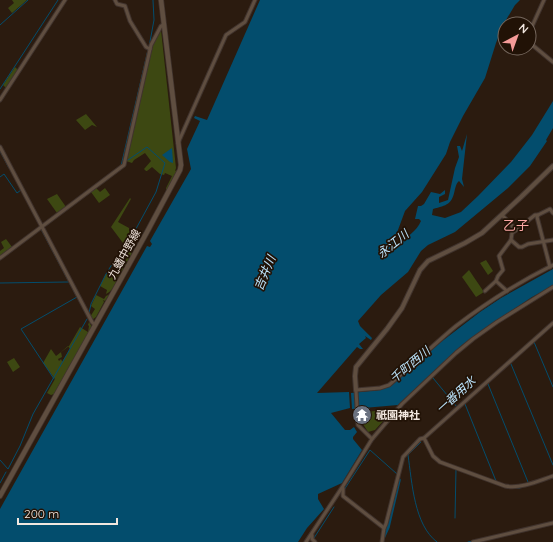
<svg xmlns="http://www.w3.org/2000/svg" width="553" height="542" font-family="Quicksand,'Noto Sans JP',sans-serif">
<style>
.green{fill:#3d4812;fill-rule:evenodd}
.water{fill:#034d6d}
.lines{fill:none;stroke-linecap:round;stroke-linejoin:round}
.stream{stroke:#034d6d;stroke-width:1}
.canal{stroke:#034d6d;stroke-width:3.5}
.minor-casing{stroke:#40332d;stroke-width:5}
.tertiary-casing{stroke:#40332d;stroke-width:6}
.secondary-casing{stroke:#40332d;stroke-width:6}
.minor{stroke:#5f4e40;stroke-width:3}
.tertiary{stroke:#5f4e40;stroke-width:4}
.secondary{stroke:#5f4e40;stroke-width:4.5}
.labels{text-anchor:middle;stroke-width:3.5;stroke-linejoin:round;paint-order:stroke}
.street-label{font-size:11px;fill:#f2e7df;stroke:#211206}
.poi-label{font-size:11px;font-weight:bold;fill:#f2e7df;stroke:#211206;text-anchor:start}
.water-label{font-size:12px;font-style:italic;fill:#bbe3fb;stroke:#211206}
.quarter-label{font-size:13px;fill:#faa6a3;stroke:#211206}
</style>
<rect width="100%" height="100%" fill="#2b1b0f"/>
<g class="green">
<path d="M12 0H27L12 13 8 8 14 3Z"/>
<path d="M161 30 176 168 175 171 177 170 166 195V188L172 176 165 173 164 175 160 174 152 167 147 171H146L144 169 151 161 145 153 134 160 132 163 126 161 152 44Z"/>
<path d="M15 67 18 70 6 88 3 85Z"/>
<path d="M86 114 97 127 92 125 85 130 76 120Z"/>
<path d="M96 188 100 192 105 188 110 195 99 203 91 192Z"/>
<path d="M57 194 66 207 57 213 47 199Z"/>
<path d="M130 198 131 199 118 222 129 228V230L133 233 126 247 111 227Z"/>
<path d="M6 239 12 247 0 256V251L4 248 1 242Z"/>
<path d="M131 244 133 247C133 257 122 268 119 278L118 272 127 258 123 253Z"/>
<path d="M486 260 493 271 488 275 480 263Z"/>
<path d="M469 270 484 292 476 297 462 277Z"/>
<path d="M106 274 115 279 117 274C118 281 112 292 106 294L107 290 100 286Z"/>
<path d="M110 294 105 301 103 300 104 302 96 317 92 320 90 317 95 309 91 306 96 295 104 299 106 296Z"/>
<path d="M89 322 92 327 54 394 51 395 47 393 55 379 43 363 51 349 56 356 69 346 80 327 88 332 89 326 88 325ZM68 346 70 349 62 362V361L61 359 59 361 58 359 62 357 61 352Z"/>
<path d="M14 358 20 367 13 372 7 362Z"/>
<path d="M394 409 375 430 368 432 363 424 362 419 367 418 366 412Z"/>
</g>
<g class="water">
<path d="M260 0H520L515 5 503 25 496 43 485 78 463 116 450 142 446 154 422 192 405 211 395 238 397 244C406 238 417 231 421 221L419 219H415L418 206H421L424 204 431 192 440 194 445 190V194L439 197V203L448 200 455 168 459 157 457 146H460L462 151 467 134 462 179 464 187 459 181C456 184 456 186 455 189 452 205 447 205 433 209L432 215 445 218 461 212 478 196 511 162 532 135 553 101V128L546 140 547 141 530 166 508 188 455 232 428 245 421 251 408 272 381 295 358 321 360 326 372 338 371 340 365 336 366 338 359 344 363 349H360L357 347 317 393 349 392 350 408 331 413 345 430H350L354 427 357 432 353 437V439L362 450 342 483 318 494V499L324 509 307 528 298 542H0V509L147 246 150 247 152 244 150 241 191 169 187 149 200 121 194 118 195 116 207 120Z"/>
<path d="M172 148 173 163 170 162 162 155Z"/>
<path d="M553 269V286L532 297 495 322 462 345 398 405 352 409 351 393 379 390 391 386 441 342 480 312 501 298Z"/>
</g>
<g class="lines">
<g class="stream">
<path d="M55 13 63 0"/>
<path d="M0 25 28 0"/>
<path d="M149 47 154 20 153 0"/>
<path d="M0 89 58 0"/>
<path d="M0 151 9 168"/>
<path d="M121 166 148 50"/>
<path d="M0 177 4 174 17 193 21 190"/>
<path d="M41 229 77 297 21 329 54 379"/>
<path d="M0 283 68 282"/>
<path d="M89 313 91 304 106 274 114 261 125 249 156 192 165 163 147 147 128 160"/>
<path d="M534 342 553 387"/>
<path d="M511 364 553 465"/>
<path d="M433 378 457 407"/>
<path d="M488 384 528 482"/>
<path d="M465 404 496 481"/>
<path d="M420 441 421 442 408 455C412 482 414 525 437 542"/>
<path d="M0 460 8 469 20 446 33 414 87 319"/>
<path d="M0 483 6 472"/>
<path d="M509 488H520"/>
<path d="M344 490 370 450 397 474"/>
<path d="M455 518 456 469"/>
<path d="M314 538 334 507"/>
<path d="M468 542 473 541"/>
</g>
<path class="canal" d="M383 538 388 527 399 480"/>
<g class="minor-casing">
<g id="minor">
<path d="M115 0 117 4 125 6 130 21 146 47 150 49"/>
<path d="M529 33 544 0"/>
<path d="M529 40 530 43 553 62"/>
<path d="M0 100 65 0"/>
<path d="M178 143 226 35 245 22 255 0"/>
<path d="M0 147 92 322 95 325"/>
<path d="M502 215 516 230 512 233 511 240"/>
<path d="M538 215 537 217 550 267"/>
<path d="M516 230 535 215H538L550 209 553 213"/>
<path d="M0 258 124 165 151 45 161 26 163 25"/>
<path d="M485 291 496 281"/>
<path d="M507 291 496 281 498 276 503 270 499 256 511 240 519 247H522L528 244 553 240"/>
<path d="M424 438 433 456 440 462 505 486C521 489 538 481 553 476"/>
<path d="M372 439 358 425 356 390 380 388 389 385C412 366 433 345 456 326 486 303 519 282 553 265"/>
<path d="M343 488V496L384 528"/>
<path d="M312 535V539L315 542"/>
<path d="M306 542 343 486 372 439 402 404 456 353 473 339 497 322 553 287"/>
<path d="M382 542 384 528 386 524 403 457 420 439 424 438 553 323"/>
<path d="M473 542 553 523"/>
</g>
</g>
<g class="tertiary-casing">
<path id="tertiary" d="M356 390 355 376 356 367 387 329 402 308 420 270 428 261 465 243 482 233 521 197 553 166"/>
</g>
<g class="secondary-casing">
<path id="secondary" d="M0 496 147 232 180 170 181 165 161 0"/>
</g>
<use href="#minor" class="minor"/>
<use href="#tertiary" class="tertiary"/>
<use href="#secondary" class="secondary"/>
</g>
<defs>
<g id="temple-disc" transform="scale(1)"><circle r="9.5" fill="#6b7280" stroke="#211206"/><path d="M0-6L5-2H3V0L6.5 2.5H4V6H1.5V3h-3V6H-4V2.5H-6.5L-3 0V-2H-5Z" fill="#fff"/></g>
</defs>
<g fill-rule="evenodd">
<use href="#temple-disc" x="362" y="415"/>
</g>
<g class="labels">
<g class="street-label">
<text transform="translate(124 254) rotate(-61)" y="4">九蟠中野線</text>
</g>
<g class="poi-label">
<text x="376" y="419">祇園神社</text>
</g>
<g class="water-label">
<text transform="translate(393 244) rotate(-39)" y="4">永江川</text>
<text transform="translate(265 273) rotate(-67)" y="4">吉井川</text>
<text transform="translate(410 365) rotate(-40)" y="4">千町西川</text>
<text transform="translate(456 395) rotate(-42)" y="4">一番用水</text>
</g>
<g class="quarter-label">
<text x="516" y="230">乙子</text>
</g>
</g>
<g transform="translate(517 36) rotate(41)"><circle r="19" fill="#211206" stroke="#75675d"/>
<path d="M0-3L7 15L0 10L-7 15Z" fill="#f59b98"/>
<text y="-6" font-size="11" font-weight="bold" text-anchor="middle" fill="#f2e7df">N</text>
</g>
<path d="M18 518v6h99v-6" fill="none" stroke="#f2e7df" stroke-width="2"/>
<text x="24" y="518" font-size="12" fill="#f2e7df" stroke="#211206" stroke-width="3" paint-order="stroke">200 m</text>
</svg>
